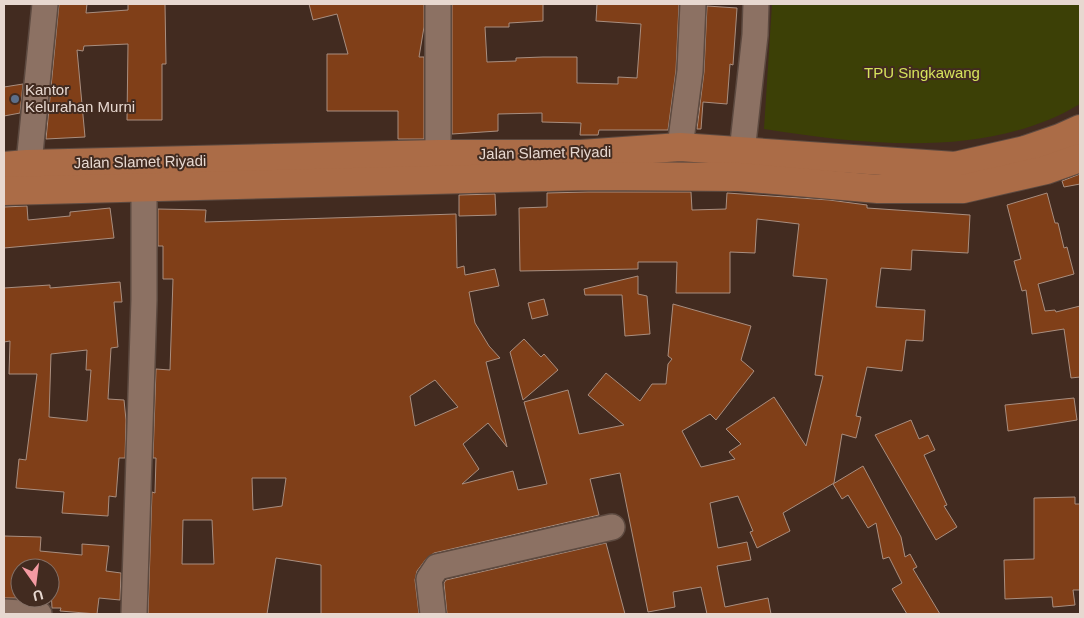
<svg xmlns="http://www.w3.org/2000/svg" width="1084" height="618" font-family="Helvetica,sans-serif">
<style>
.green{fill:#3c4006}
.building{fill:#803f18;stroke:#a98e7f;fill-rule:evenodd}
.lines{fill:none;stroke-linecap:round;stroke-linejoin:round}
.minor-casing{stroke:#5d4a40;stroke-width:28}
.major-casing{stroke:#5d4a40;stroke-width:30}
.minor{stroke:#8c7163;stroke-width:25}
.major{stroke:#ab6c47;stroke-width:28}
.service-dot{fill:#5c6f8a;stroke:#422b20;stroke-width:2}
.labels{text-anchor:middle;stroke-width:4;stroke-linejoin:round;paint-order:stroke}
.park-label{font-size:15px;fill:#d6e35c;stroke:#422b20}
.poi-label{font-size:15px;fill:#e7d8d0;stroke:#422b20;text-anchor:start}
.street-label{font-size:15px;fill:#e7d8d0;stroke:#422b20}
</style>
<rect width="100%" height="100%" fill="#422b20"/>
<path class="green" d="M772 4H1080V104C988 159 866 145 764 129Z"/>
<g class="building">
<path d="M59 4H87L86 13 128 10V4H165L166 64H162V120H127L128 44 84 46 83 51 77 50 85 137 46 139Z"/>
<path d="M309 4H424V27L419 57H424V139H398V111H327V54H348L337 14 313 20Z"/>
<path d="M452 4H543V21L509 23V27H485L487 62 516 61V58L543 57H577V83L618 84V77L637 78 641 24 596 21 597 4H679L676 70 668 130H599L598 135H580L581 123 542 122V113L498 114V131L452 134Z"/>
<path d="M707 6 737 8 733 65 730 64 727 104 703 102 701 129H697L704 72Z"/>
<path d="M23 84 20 113 4 116V87Z"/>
<path d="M1080 174V184L1064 187 1062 181Z"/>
<path d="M588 192H691L692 210 726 209 727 193 829 200 867 205V208L970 215 968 253 912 250 911 270 881 268 876 307 925 310 923 341 906 340 902 371 867 367 856 416 861 417 856 438 842 434 834 483 783 513 790 531 757 548 750 532 753 531 738 496 710 503 718 548 747 542 751 560 717 566 725 607 768 598 771 614H707L701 587 673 592 675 607 648 612 620 473 590 479 599 515 434 553 426 559 417 571 415 580 419 614H321V565L276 558 267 614H148L152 492 155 493 156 458H153L156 369 170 370 173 279H163V246H158V209L206 210 205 222 456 214 457 268 464 266 465 275 495 269 499 286 469 292 475 323 489 346 500 358 486 362 507 447 488 423 463 444 479 469 462 484 513 471 518 490 547 484 524 402 568 390 579 434 624 425 588 395 606 373 640 401 652 384H666L668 364 672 359 668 356 673 304 751 326 741 360 754 371 716 420 710 414 682 431 701 467 735 459 729 452 741 444 726 429 774 397 806 446 823 376 815 375 827 279 793 276 799 224 757 219 755 253 730 252V293H676L677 262H638V269L520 271 519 208 547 207V193ZM435 380 458 407 415 426 410 396ZM252 478H286L282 506 253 510ZM183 520H212L214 564H182Z"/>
<path d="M1047 193 1055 223H1058L1064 248 1067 247 1074 274 1038 284 1045 311 1055 310 1056 312 1080 306V377L1071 378 1064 329 1032 334 1026 290 1022 291 1014 261 1021 259 1007 205Z"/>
<path d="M495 194 496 215 459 216V195Z"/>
<path d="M27 206 28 220 70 216V212L110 208 114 238 4 248V207Z"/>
<path d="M638 276V294L647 296 650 334 625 336 622 295H585L584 289Z"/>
<path d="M120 282 122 302H114L118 347 111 348 108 399 124 400 126 420 125 458H119L116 497 109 496 108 516 62 513 64 492 16 488 19 459 26 460 37 374H9L10 341 4 342V288L50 285V288ZM87 350 86 370H91L87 421 49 417 51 354Z"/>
<path d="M544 299 548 315 532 319 528 303Z"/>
<path d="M524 339 541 357 544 354 558 370 523 400 510 352Z"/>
<path d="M1074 398 1077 420 1008 431 1005 405Z"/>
<path d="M911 420 919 439 928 435 935 450 924 455 947 505 944 506 957 527 936 540 875 435Z"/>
<path d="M863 466 901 537 905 557 910 554 917 567 913 569 940 614H907L892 589 902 583 889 557 883 559 876 523 868 528 848 495 842 499 833 484Z"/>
<path d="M1075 497V504H1080V590H1073L1075 605 1053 607 1052 597 1005 599 1004 560 1034 559V498Z"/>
<path d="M4 536 41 537 40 551 82 555V544L109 546 106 571 121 573 120 600 99 598 97 614 60 611 61 608H52L50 568H20L18 598H4Z"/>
<path d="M606 543 625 614H447L444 583 446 580Z"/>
</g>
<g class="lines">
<g class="minor-casing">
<g id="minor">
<path d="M680 147 690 71 693 4"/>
<path d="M742 152 755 35 756 4"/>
<path d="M438 154V4"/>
<path d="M27 183 45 4"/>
<path d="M4 612 39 614"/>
<path d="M134 614 144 300V187"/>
<path d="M433 614 429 579 437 567 612 527"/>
</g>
</g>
<g class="major-casing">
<g id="major">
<path d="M4 166 27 164 438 154H581L680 147 955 166 1025 150 1060 138 1080 129"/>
<path d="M4 191 588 176 739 177 878 189H963L1046 170 1080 158"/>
</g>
</g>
<use href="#minor" class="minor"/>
<use href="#major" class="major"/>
</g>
<circle class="service-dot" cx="15" cy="99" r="5"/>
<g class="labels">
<g class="park-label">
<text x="922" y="78">TPU Singkawang</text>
</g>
<g class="poi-label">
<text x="25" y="95">Kantor<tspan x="25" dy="17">Kelurahan Murni</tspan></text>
</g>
<g class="street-label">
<text transform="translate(545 153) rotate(-1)" y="5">Jalan Slamet Riyadi</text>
<text transform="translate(140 162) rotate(-1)" y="5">Jalan Slamet Riyadi</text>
</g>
</g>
<rect width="1084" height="618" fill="none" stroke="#e7d8d0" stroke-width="10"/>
<g transform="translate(35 583) rotate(166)"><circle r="24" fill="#422b20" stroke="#847066"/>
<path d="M0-4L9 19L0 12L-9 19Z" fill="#f49aa2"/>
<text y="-8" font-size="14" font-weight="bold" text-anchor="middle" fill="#e7d8d0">U</text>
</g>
</svg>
